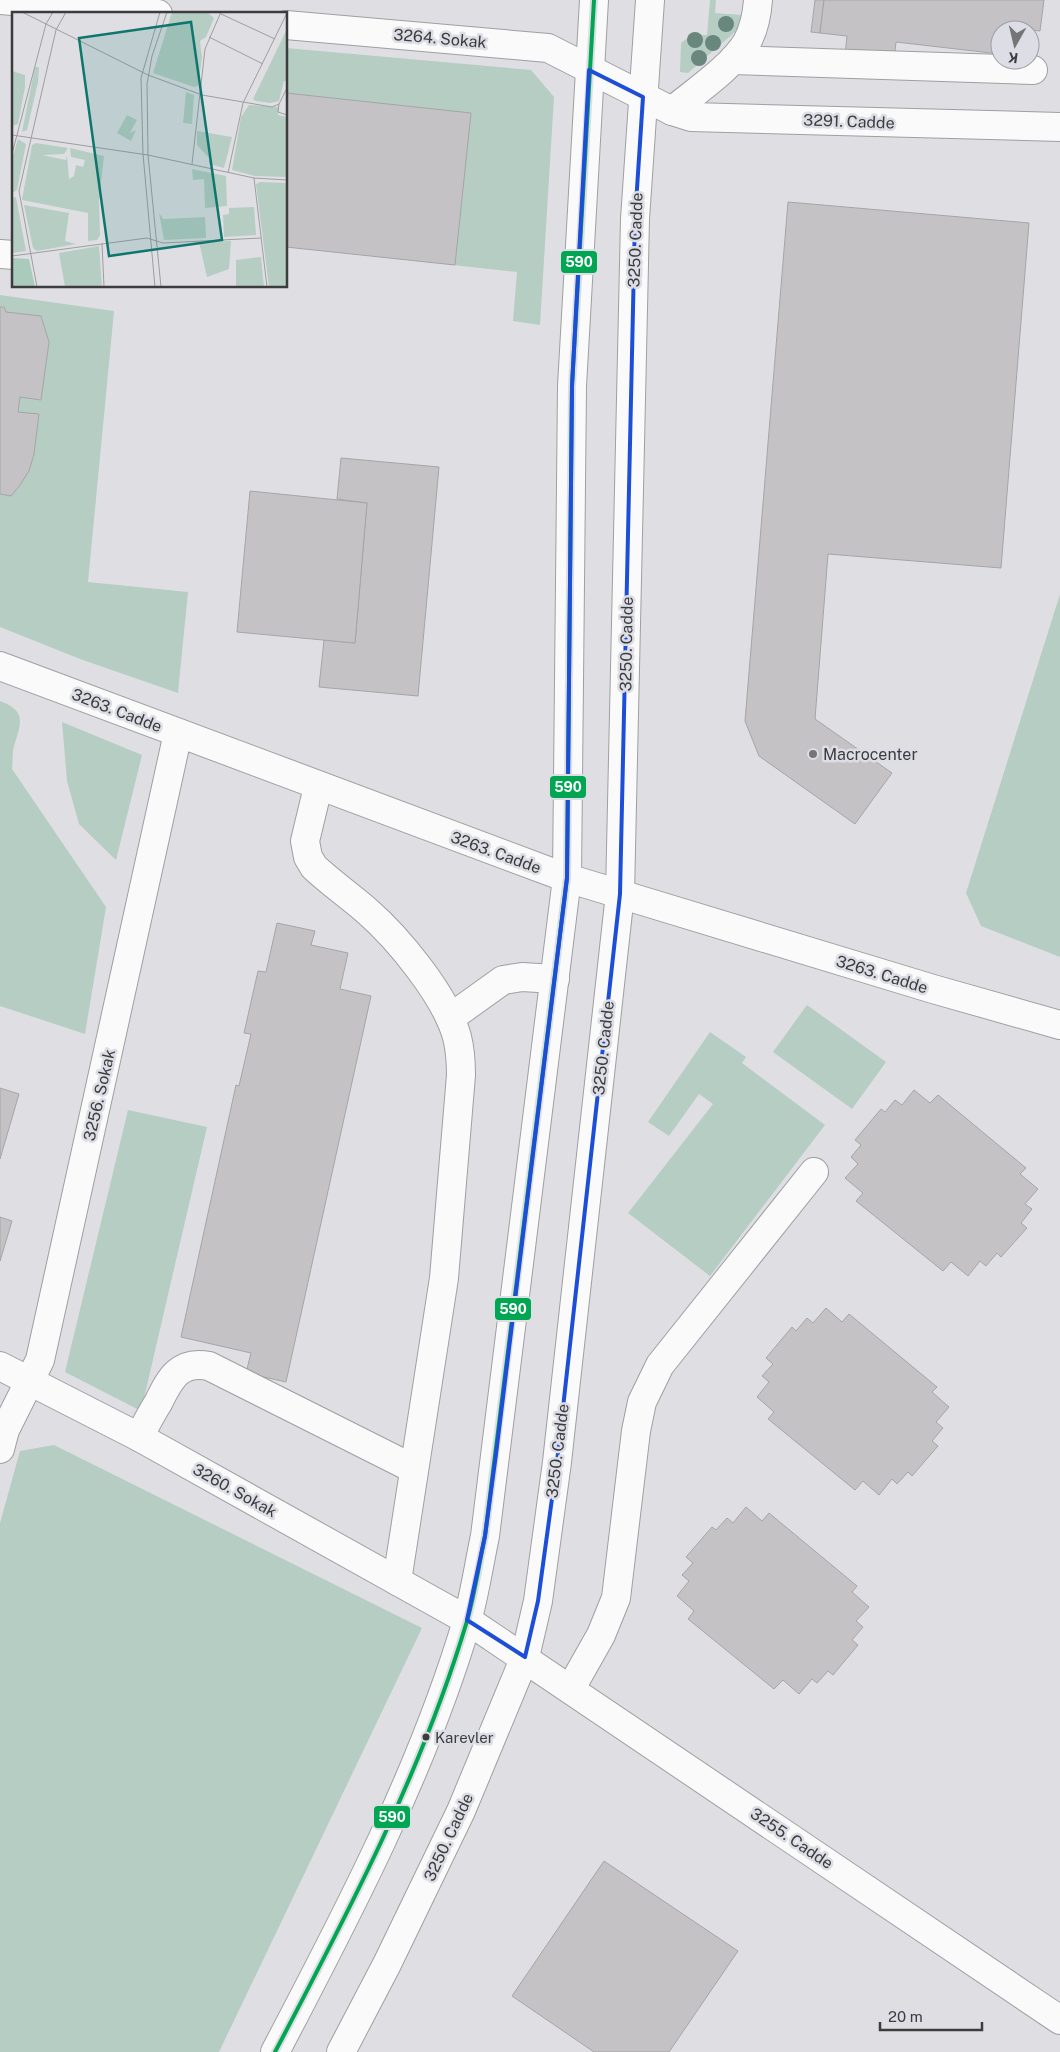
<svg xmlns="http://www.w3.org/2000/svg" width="1060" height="2052" font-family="'Public Sans',sans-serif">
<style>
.green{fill:#b5cdc3}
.building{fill:#c4c2c5;stroke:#a5a5a7}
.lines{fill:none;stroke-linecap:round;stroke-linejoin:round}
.minor-casing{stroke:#9e9fa2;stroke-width:30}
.minor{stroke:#fafafb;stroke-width:28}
.bus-1-casing{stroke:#dddee5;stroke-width:8}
.bus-1{stroke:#00a651;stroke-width:4}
.tree{fill:#69877d}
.marked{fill:none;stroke:#1d4ed8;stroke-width:4;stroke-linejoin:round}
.poi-dot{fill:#757578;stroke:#dddee5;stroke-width:2}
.bus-dot{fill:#3c3c3f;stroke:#dddee5;stroke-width:2}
.labels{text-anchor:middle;stroke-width:5;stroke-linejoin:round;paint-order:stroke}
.bus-label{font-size:15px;fill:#3c3c3f;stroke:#dddee5;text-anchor:start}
.street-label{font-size:16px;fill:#3c3c3f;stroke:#dddee5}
.poi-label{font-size:16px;fill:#3c3c3f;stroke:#dddee5;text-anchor:start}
.inset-road{fill:none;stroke:#9e9ea1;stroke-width:1}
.view{fill:#0f766e;fill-opacity:0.15;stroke:#0f766e;stroke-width:2.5}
.inset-edge{fill:none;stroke:#3c3c3f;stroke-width:2.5}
.line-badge{stroke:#dddee5;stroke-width:2}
.badge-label{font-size:14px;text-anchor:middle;font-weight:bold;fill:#fff}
</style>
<rect width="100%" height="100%" fill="#dfdfe3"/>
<g class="green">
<path d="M710 0H716L715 13 741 15 740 24 735 32 688 73 680 72 681 43C690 35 696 35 707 35Z"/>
<path d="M286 48 531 70 554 97 540 325 513 321 517 272 286 247Z"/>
<path d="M0 295 114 311 88 582 188 592 178 693 80 659 0 627Z"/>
<path d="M1060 594V957L981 926 966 893Z"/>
<path d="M0 701C27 711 21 723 14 746 12 753 13 762 12 769L106 907 85 1034 0 1006Z"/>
<path d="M62 722 142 755 116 860 79 824 67 781Z"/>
<path d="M807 1005 886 1062 852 1109 773 1052Z"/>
<path d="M710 1032 746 1057 742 1063 825 1125 710 1276 628 1213 713 1104 699 1094 669 1136 648 1122Z"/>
<path d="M128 1110 207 1127 141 1411 65 1372Z"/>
<path d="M54 1445 422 1628 219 2052H0V1523L20 1451Z"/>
</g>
<g class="building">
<path d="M815 0H824L820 33 811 32Z"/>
<path d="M824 0H1044L1040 31 1014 28 1013 30H1000V54L896 42 894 62 845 56 847 36 820 33Z"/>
<path d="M286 93 471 113 455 265 286 247Z"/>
<path d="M788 202 1029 223 1001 568 828 554 815 719 892 773 855 824 759 756 745 721Z"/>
<path d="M0 307H4L6 312 41 316 49 342 41 400 20 397 18 412 39 414 34 454 29 471 20 485 11 496 0 494Z"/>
<path d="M341 458 439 467 418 696 319 687 324 640 355 643 367 503 337 499Z"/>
<path d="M250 491 367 503 355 643 237 632Z"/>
<path d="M277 923 315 931 311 945 348 953 340 989 371 996 286 1382 246 1373 251 1353 181 1337 236 1085 239 1086 251 1034 244 1033 258 971 266 972Z"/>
<path d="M0 1088 19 1094 0 1159Z"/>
<path d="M914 1090 930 1103 938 1095 1026 1168 1020 1174 1038 1189 1025 1204 1032 1209 1021 1223 1027 1228 1001 1257 997 1253 986 1266 980 1261 968 1276 951 1262 943 1271 856 1201 863 1193 845 1178 858 1164 851 1157 861 1145 855 1140 881 1109 885 1112 895 1100 902 1105Z"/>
<path d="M0 1217 12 1221 0 1261Z"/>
<path d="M826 1308 842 1322 849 1314 937 1387 932 1392 949 1407 936 1422 943 1428 932 1441 938 1446 912 1476 908 1472 897 1484 892 1479 879 1495 863 1481 855 1490 768 1419 774 1412 757 1397 769 1382 762 1376 773 1364 766 1358 792 1327 796 1331 807 1318 813 1323Z"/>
<path d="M746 1507 762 1521 769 1513 857 1586 852 1592 869 1607 856 1621 863 1627 852 1640 858 1645 833 1675 828 1671 817 1683 812 1679 799 1694 783 1680 774 1689 688 1619 694 1611 677 1596 689 1581 682 1575 693 1563 686 1557 712 1527 716 1530 727 1518 733 1523Z"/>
<path d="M604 1861 738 1951 669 2052H594L512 1996Z"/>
</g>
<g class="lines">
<g class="minor-casing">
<g id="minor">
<path d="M1 0 158 14"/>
<path d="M286 25 548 48 672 111 691 117 1060 127"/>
<path d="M733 60 1033 70"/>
<path d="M672 111C696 91 731 68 747 42 754 29 757 14 758 0"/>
<path d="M0 254 14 255"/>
<path d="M0 666 567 878 933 989 1060 1025"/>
<path d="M318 787 305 841 308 857 314 867C331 883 350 896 367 911 398 938 446 996 457 1037 460 1049 461 1062 461 1075L444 1278 397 1581"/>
<path d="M450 1018 503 980 522 977 555 979"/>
<path d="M0 1366 139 1437 467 1620 1060 2020"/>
<path d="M139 1437C145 1426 151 1414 158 1403 170 1379 179 1360 209 1366L414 1469"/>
<path d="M0 1449 5 1430 40 1360 178 733"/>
<path d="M571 1688 601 1635 616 1598 636 1431 642 1402 660 1365 814 1172"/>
<path d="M275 2052C347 1915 423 1770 467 1621 475 1593 479 1564 485 1536L567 878 572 386 594 0"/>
<path d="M341 2052 387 1964 461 1811 525 1657 538 1601 557 1462 620 894 635 219 650 0"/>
</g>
</g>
<use href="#minor" class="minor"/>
<g class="bus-1-casing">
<path id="bus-1" d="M275 2052C348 1913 422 1772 467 1621 475 1593 479 1564 485 1536L567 878 572 386 594 0"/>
</g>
<use href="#bus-1" class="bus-1"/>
</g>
<g class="tree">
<circle cx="726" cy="24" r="8"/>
<circle cx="695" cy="40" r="8"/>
<circle cx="713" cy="43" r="8"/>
<circle cx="699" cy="58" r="8"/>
</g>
<path class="marked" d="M589 70 643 97 635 219 620 894 557 1462 538 1601 525 1657 467 1620 485 1536 496 1454 567 878 572 386Z"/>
<circle class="poi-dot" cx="813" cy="754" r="5"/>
<circle class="bus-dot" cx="426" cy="1737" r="4.5"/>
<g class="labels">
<g class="bus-label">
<text x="435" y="1743">Karevler</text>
</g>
<g class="street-label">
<text transform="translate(440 38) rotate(5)" y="6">3264. Sokak</text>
<text transform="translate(849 121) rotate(2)" y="6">3291. Cadde</text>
<text transform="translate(635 240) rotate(-88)" y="6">3250. Cadde</text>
<text transform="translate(626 644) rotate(-89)" y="6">3250. Cadde</text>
<text transform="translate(117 710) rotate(21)" y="6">3263. Cadde</text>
<text transform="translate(496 852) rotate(20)" y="6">3263. Cadde</text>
<text transform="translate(882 974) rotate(17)" y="6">3263. Cadde</text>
<text transform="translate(603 1048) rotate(-84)" y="6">3250. Cadde</text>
<text transform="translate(99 1095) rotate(-77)" y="6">3256. Sokak</text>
<text transform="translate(557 1451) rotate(-83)" y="6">3250. Cadde</text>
<text transform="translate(235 1490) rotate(29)" y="6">3260. Sokak</text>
<text transform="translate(448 1837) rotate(-65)" y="6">3250. Cadde</text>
<text transform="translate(792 1838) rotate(34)" y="6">3255. Cadde</text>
</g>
<g class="poi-label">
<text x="823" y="760">Macrocenter</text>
</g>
</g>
<g transform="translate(12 12)">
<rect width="275" height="275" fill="#dfdfe3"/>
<path d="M160 0H195L202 6 194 25 188 29 190 46 186 74 182 75 141 61ZM275 17V69H272L267 89 258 91 244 89 241 87ZM23 55H27L26 70 15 118 10 120ZM0 59 13 63V75L6 112 0 114ZM174 80 182 83 180 112 171 111ZM237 93 266 95V103L275 105V165L243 164 220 158 229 105ZM115 103 125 108 118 121 124 118 119 129 105 121ZM185 119 220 125 212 156 197 152V146L185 133ZM6 127 14 132 5 178 0 181V147ZM24 131 56 136 52 142 30 143 54 148 55 143 57 167 62 164 64 153 71 155 73 148 59 145 58 136 92 144 87 189 88 223 85 228 76 229V201L10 188 20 133ZM180 157 214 164 215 194 193 196 192 167 181 168ZM248 170 275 171V275H257L244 172ZM4 185 14 239 0 241V186ZM12 193 57 201 53 229 64 232 25 239 21 236ZM242 195 244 223 212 225 211 203 217 202V196ZM147 201 151 207 193 205 194 226 152 228ZM219 229 217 257 195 265 187 230ZM87 234 90 275H53L47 241ZM249 245 252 275H224V248Z" fill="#b5cdc3"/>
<path d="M0 246 17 247 23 275H0Z" fill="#a8cbbc"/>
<path class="inset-road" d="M10 0 136 63 190 83 260 95 267 92 275 76M209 2 263 27M197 25 251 52M267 92 266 100 275 103M0 123 136 143 242 166 275 168M0 142 34 12 41 0M180 152 193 37 209 0M216 161 231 91 275 1M242 166 255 275M90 231 92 275M0 244 135 226 151 231 249 226M25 275 7 179 44 18 54 0M143 275 131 142 129 66 148 0M149 275 136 143 135 72 140 44 155 0"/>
<path class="view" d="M179 10 210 228 97 244 67 26Z"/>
<rect width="275" height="275" class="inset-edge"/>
</g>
<g class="line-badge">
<rect x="560" y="250" width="38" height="24" rx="5" fill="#00a651"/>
<rect x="549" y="775" width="38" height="24" rx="5" fill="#00a651"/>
<rect x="494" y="1297" width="38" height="24" rx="5" fill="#00a651"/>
<rect x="373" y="1805" width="38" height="24" rx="5" fill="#00a651"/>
</g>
<g class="badge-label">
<text x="579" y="267">590</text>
<text x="568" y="792">590</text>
<text x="513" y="1314">590</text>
<text x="392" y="1822">590</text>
</g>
<g transform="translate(1015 45) rotate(188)"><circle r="24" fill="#dddee5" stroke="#9d9da3"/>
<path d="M0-4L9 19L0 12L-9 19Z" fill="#757578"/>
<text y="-8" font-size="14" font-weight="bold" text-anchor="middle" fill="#3c3c3f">K</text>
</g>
<path d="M880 2022v8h102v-8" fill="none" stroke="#3c3c3f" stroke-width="2.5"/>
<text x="888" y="2022" font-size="15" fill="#3c3c3f" stroke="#dddee5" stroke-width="4" paint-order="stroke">20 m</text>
</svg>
